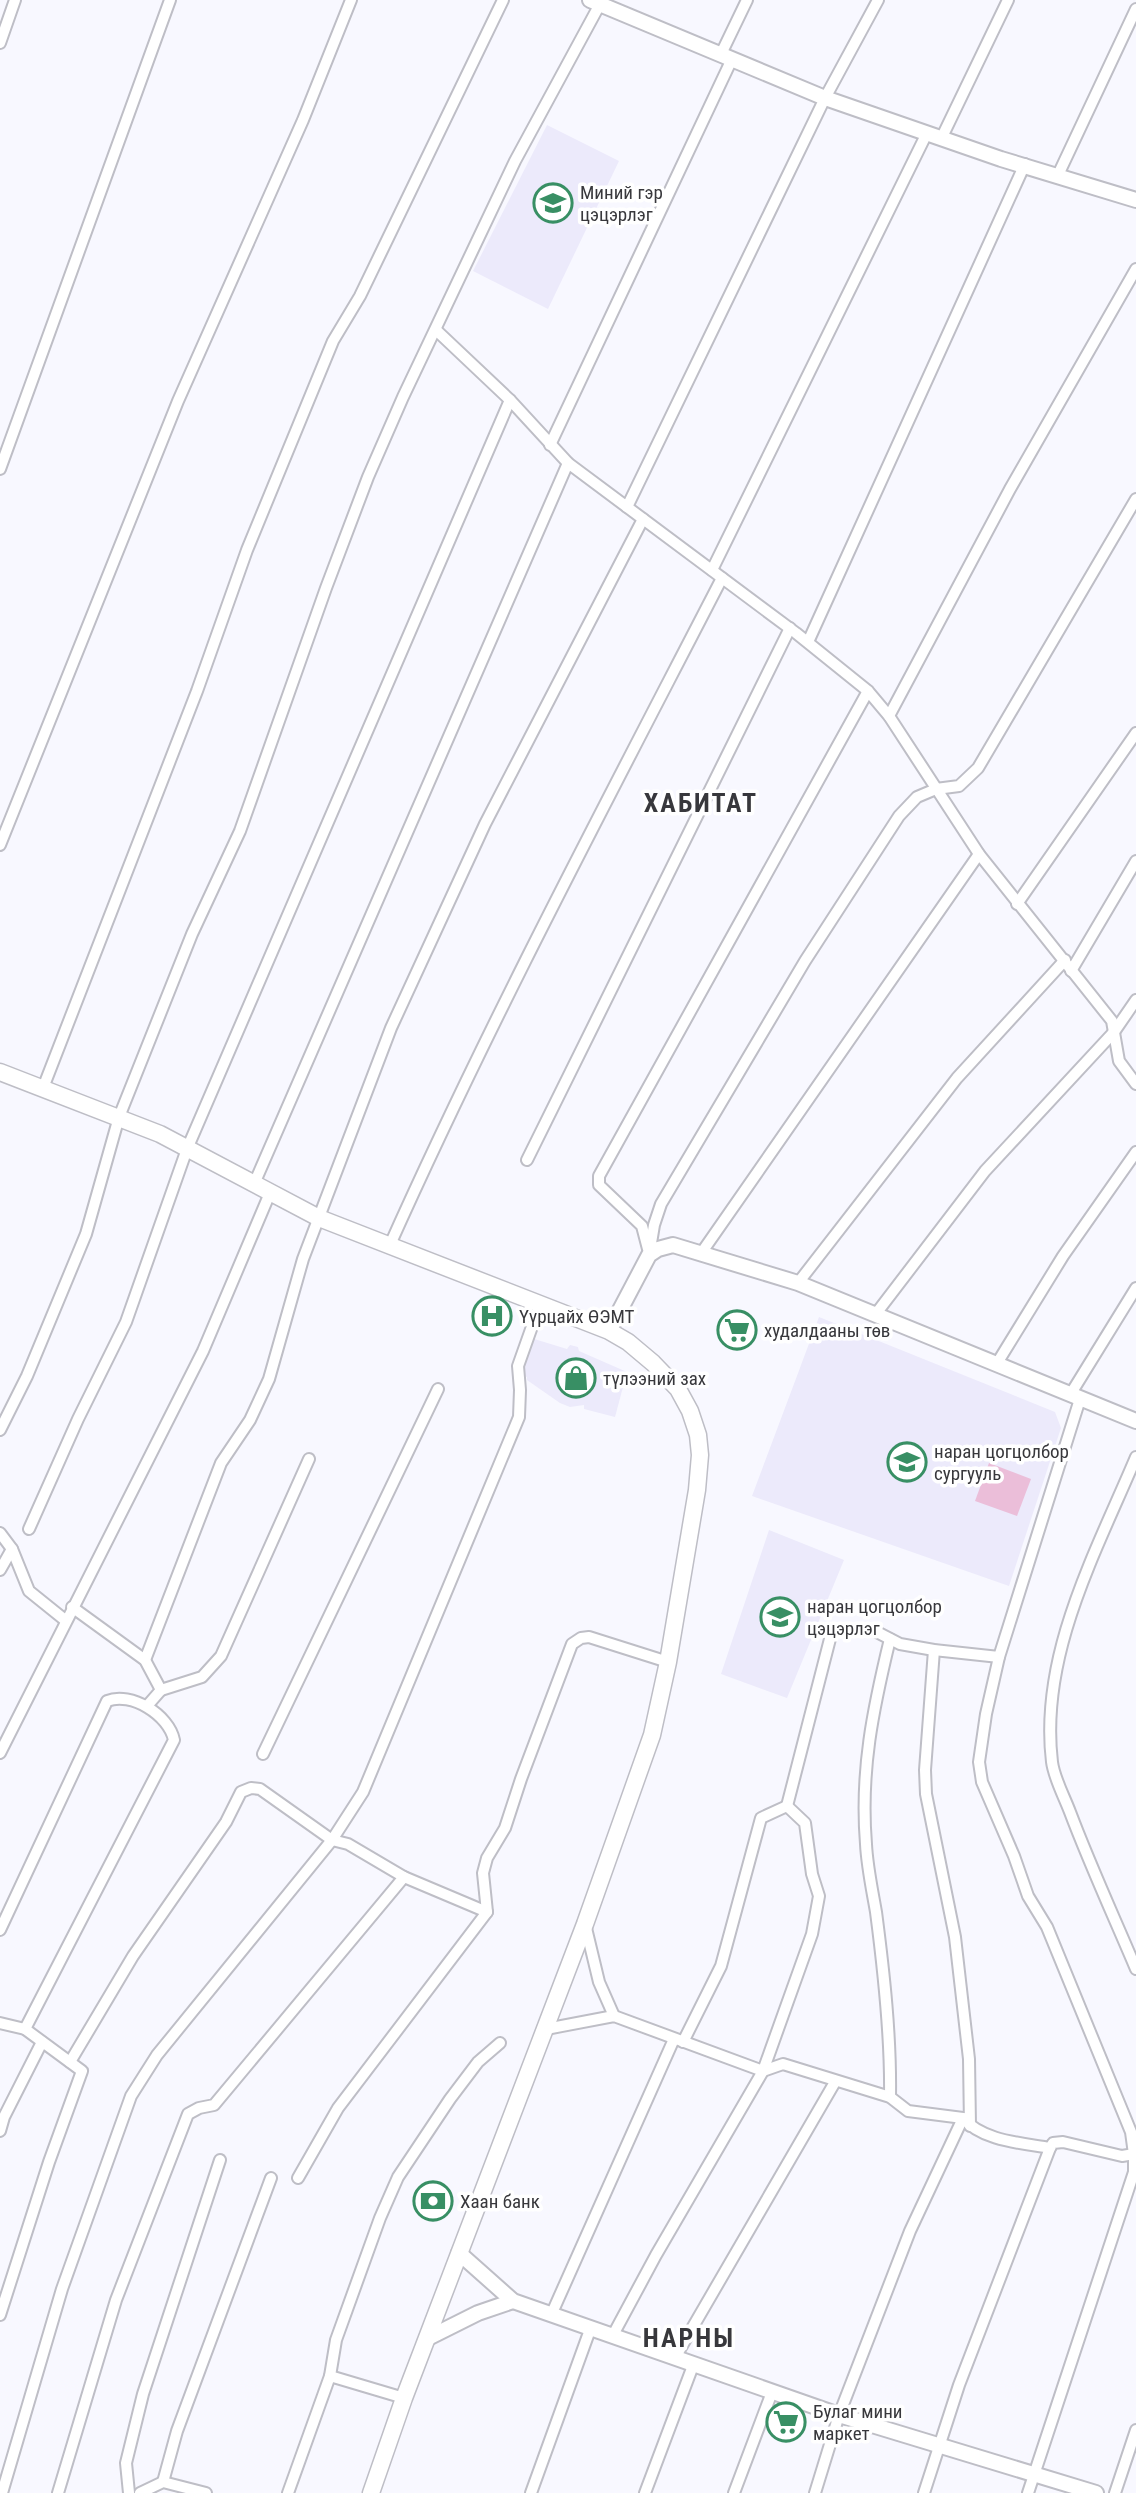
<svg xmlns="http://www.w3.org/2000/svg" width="1136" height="2493" font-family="'Roboto Condensed',sans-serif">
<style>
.built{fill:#eceafb}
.green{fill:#ebbed9}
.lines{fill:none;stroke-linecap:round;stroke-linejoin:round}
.minor-casing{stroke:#bebec6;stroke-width:14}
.tertiary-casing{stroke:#bebec6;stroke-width:18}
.secondary-casing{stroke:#bebec6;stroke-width:19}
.minor{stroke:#fff;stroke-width:10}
.tertiary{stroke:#fff;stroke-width:14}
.secondary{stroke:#fff;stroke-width:16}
.labels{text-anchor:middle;stroke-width:7;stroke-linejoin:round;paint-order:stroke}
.poi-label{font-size:19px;fill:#38383c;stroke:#fff;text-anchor:start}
.district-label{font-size:26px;font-weight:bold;letter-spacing:2px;fill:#38383c;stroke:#fff}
</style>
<rect width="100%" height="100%" fill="#f8f8ff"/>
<g class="built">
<path d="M547 125 619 161 548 309 473 271Z"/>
<path d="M819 1317 1055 1412 1061 1428 1009 1586 752 1496Z"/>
<path d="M531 1338 567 1349 570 1345 578 1347 579 1351 627 1372 615 1417 584 1409V1405L570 1407 560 1403 527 1380V1377L521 1375Z"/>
<path d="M769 1530 844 1560 787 1698 721 1674Z"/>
</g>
<path class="green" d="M989 1463 1031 1479 1017 1516 975 1501Z"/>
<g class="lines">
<g class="minor-casing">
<g id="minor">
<path d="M0 43 15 0"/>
<path d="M721 54 747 0"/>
<path d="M942 137 1008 0"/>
<path d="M1058 175 1136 9"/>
<path d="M436 330 510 400 568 463 796 633 868 691 889 716 979 854 1112 1021 1119 1061 1136 1084"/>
<path d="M550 445 732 59"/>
<path d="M0 469 170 0"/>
<path d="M627 507 825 98 878 0"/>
<path d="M712 570 927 133"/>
<path d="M808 642 1025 164"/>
<path d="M889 716 1010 489 1136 269"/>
<path d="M0 845 178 401 303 120 351 0"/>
<path d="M1017 904 1136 733"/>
<path d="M1071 971 1136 861"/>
<path d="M43 1088 197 691 247 550 333 341 360 296 503 0"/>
<path d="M527 1160 790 628"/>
<path d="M254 1184 568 463"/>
<path d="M389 1247C491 1019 608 799 722 578"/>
<path d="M648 1249 642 1226 599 1185V1176L868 691"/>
<path d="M702 1252 979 854"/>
<path d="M649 1255 654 1225 661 1204 805 961 899 816 917 797 936 789 959 786 978 768 1136 499"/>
<path d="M798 1283 957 1078 1065 960"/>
<path d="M875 1315 985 1171 1114 1032 1136 1000"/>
<path d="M996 1365 1063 1256 1136 1152"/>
<path d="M1070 1395 1136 1288"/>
<path d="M0 1430 27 1376 86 1234 119 1117 192 934 240 831 326 588 368 477 403 397 515 161 600 4"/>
<path d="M1136 1457C1096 1552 1039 1655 1052 1762 1054 1778 1064 1796 1070 1812 1090 1865 1114 1917 1136 1969"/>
<path d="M29 1529 78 1419 126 1322 187 1149 510 400"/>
<path d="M0 1533 12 1549 29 1591 65 1620"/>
<path d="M0 1570 12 1549"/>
<path d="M72 1607 145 1660 161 1690 147 1706"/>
<path d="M873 1630 900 1644 934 1650 999 1657"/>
<path d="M890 1639C873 1709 860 1771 866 1844 867 1866 872 1889 876 1912 884 1973 891 2036 890 2097"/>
<path d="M934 1650 925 1770 926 1794 955 1937 969 2059 970 2126"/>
<path d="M145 1660 221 1463 250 1420 269 1379 303 1259 391 1028 485 824 643 519"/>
<path d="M161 1690 202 1677 221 1656 309 1459"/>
<path d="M0 1753 203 1351 270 1193"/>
<path d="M263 1754 438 1389"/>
<path d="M787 1806 831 1635"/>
<path d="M585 1924 599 1982 614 2016"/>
<path d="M0 1930 107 1701C131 1691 169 1715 174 1740L25 2029"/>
<path d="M0 2023 25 2029 82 2071 49 2162 0 2315"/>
<path d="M546 2029 614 2016 763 2071 783 2064 890 2097 908 2111 963 2118C982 2141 1022 2143 1050 2148L1053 2143 1063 2142 1122 2156 1134 2154"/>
<path d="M683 2042 721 1966 761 1818 787 1806"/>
<path d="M70 2062 133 1956 226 1822 241 1792 251 1788 260 1789 332 1840 348 1844 404 1877 487 1912"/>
<path d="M0 2131 4 2117 42 2042"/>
<path d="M298 2178 338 2108 487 1912 483 1873 487 1858 505 1828 521 1779 572 1644 581 1638 589 1637 668 1662"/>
<path d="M552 2313 674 2039"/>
<path d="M613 2335 656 2255 763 2071 812 1934 819 1896 812 1874 805 1823 787 1806"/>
<path d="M676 2356 835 2082"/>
<path d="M330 2376 336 2340 380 2218 398 2177 450 2099 478 2062 500 2043"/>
<path d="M163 2482 177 2431 271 2178"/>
<path d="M2 2493 62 2289 131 2096 157 2055 332 1840 363 1792 519 1417 520 1390 518 1366 540 1304"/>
<path d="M58 2493 116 2300 188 2114 199 2108 214 2105 404 1877"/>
<path d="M129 2493 126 2463 143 2394 220 2160"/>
<path d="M140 2493 163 2482 206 2493"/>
<path d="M288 2493 330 2376 404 2398"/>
<path d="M531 2493 591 2327"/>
<path d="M645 2493 694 2363"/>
<path d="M734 2493 772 2392"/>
<path d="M815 2493 839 2415 910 2231 963 2118"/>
<path d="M924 2493 959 2385 1050 2148"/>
<path d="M1028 2493 1134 2172V2154L1131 2132 1047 1927 1028 1896 1014 1856 982 1782 979 1762 986 1714 999 1657 1080 1399"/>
<path d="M1115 2493 1136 2430"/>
</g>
</g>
<g class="tertiary-casing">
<g id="tertiary">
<path d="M590 0 825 98 1001 159 1136 200"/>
<path d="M609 1331 649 1255 658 1249 673 1245 798 1283 1136 1421"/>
<path d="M459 2253 513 2301 839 2415 1096 2493"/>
<path d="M428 2338 478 2313 513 2301"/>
</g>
</g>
<g class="secondary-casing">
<path id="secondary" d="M0 1072 160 1134 319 1218 609 1331 628 1342 653 1363 678 1389 690 1411 698 1435 700 1455 697 1490 668 1662 652 1735 585 1924 404 2398 371 2493"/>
</g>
<use href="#minor" class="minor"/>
<use href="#tertiary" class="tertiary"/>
<use href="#secondary" class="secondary"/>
</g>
<defs>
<g id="school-ring" transform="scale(2.0125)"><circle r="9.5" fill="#fff" stroke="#388f64" stroke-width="1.5"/><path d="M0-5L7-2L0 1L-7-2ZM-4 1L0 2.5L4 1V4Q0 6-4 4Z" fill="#388f64"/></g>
<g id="hospital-ring" transform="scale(2.0125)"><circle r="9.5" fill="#fff" stroke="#388f64" stroke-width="1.5"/><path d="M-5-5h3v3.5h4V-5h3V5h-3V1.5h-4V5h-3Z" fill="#388f64"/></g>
<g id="supermarket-ring" transform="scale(2.0125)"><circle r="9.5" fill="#fff" stroke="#388f64" stroke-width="1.5"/><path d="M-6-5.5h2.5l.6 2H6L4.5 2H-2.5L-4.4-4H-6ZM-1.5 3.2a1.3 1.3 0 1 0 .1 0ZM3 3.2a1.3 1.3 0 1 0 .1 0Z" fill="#388f64"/></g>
<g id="shop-ring" transform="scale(2.0125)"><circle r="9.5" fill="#fff" stroke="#388f64" stroke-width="1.5"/><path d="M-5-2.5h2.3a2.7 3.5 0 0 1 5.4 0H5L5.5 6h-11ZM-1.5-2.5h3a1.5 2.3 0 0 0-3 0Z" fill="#388f64"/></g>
<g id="bank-ring" transform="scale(2.0125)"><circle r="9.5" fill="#fff" stroke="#388f64" stroke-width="1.5"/><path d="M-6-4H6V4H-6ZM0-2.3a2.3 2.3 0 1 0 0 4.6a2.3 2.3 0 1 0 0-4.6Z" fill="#388f64"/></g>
</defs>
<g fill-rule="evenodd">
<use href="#school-ring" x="553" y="203"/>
<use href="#hospital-ring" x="492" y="1316"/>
<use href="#supermarket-ring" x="737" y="1330"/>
<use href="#shop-ring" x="576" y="1378"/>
<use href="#school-ring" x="907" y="1462"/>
<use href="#school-ring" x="780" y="1617"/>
<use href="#bank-ring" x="433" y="2201"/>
<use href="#supermarket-ring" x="786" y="2422"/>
</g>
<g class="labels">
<g class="poi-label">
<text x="580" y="199">Миний гэр<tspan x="580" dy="22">цэцэрлэг</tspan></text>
<text x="519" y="1323">Үүрцайх ӨЭМТ</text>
<text x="764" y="1337">худалдааны төв</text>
<text x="603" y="1385">түлээний зах</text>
<text x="934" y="1458">наран цогцолбор<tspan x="934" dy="22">сургууль</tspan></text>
<text x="807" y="1613">наран цогцолбор<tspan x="807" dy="22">цэцэрлэг</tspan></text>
<text x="460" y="2208">Хаан банк</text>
<text x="813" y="2418">Булаг мини<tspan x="813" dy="22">маркет</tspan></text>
</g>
<g class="district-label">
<text x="701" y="812">ХАБИТАТ</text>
<text x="689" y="2347">НАРНЫ</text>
</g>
</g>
</svg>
